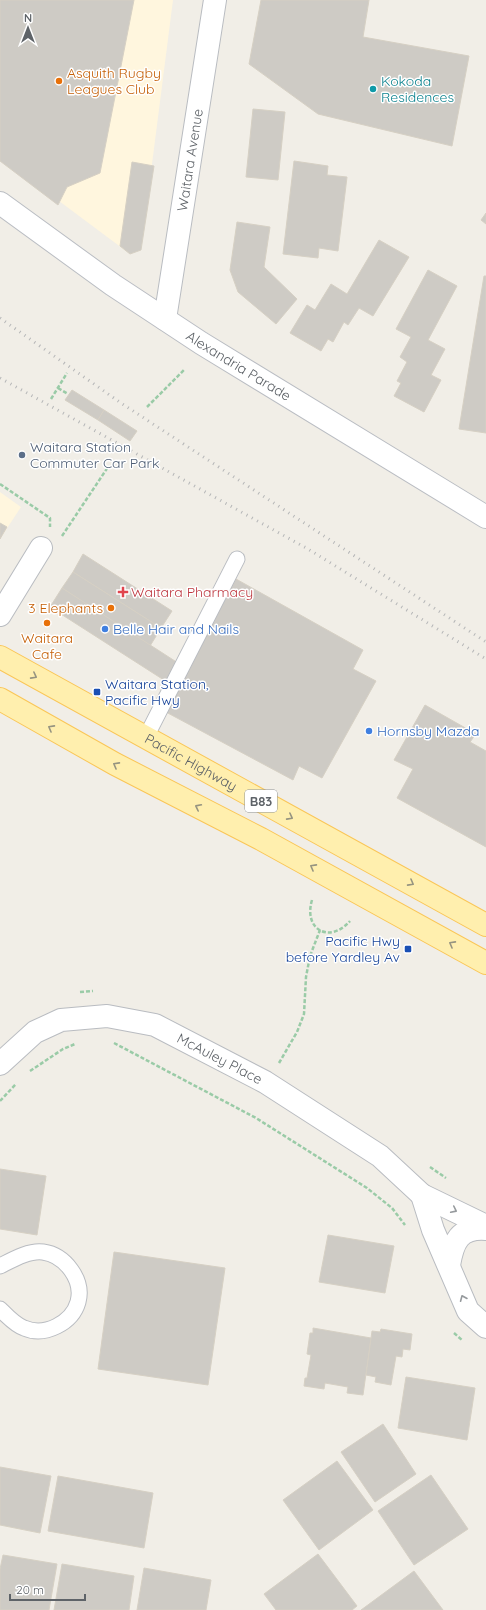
<svg xmlns="http://www.w3.org/2000/svg" width="486" height="1610" font-family="Quicksand,sans-serif">
<style>
.commercial{fill:#fff6de}
.building{fill:#cecbc5;stroke:#d6d0c4}
.lines{fill:none;stroke-linecap:round;stroke-linejoin:round}
.lane-casing{stroke:#b9bcc1;stroke-width:17}
.street-casing{stroke:#b9bcc1;stroke-width:24}
.secondary-casing{stroke:#babdc3;stroke-width:24}
.primary-casing{stroke:#fac657;stroke-width:24}
.path{stroke:#9acba7;stroke-width:2.5;stroke-dasharray:4 2;stroke-linecap:butt}
.lane{stroke:#fff;stroke-width:15}
.street{stroke:#fff;stroke-width:22}
.secondary{stroke:#fff;stroke-width:22}
.primary{stroke:#ffefae;stroke-width:22}
.rail{stroke:#b5b6b7;stroke-width:3;stroke-dasharray:1 5;stroke-linecap:butt}
.oneway{stroke:#969480}
.oneway2{stroke:#969a9d}
.food-dot{fill:#e8710a;stroke:#fff;stroke-width:1.5}
.culture-dot{fill:#0f9aa8;stroke:#fff;stroke-width:1.5}
.service-dot{fill:#5c6f8a;stroke:#fff;stroke-width:1.5}
.health-dot{fill:#e0444e;stroke:#fff;stroke-width:1.5}
.shop-dot{fill:#3f7fe0;stroke:#fff;stroke-width:1.5}
.transit-dot{fill:#1a4fb4;stroke:#fff;stroke-width:1.5}
.labels{text-anchor:middle;stroke-width:3;stroke-linejoin:round;paint-order:stroke}
.shield{fill:#fff;stroke:#8e9295;stroke-width:1}
.shield-label{font-size:13px;font-weight:bold;fill:#5e6368}
.food-label{font-size:14px;fill:#c56008;stroke:#fff;text-anchor:start}
.culture-label{font-size:14px;fill:#0d838f;stroke:#fff;text-anchor:start}
.street-label{font-size:14px;fill:#5e6368;stroke:#fff}
.service-label{font-size:14px;fill:#4e5e75;stroke:#fff;text-anchor:start}
.health-label{font-size:14px;fill:#be3a42;stroke:#fff;text-anchor:start}
.shop-label{font-size:14px;fill:#366cbe;stroke:#fff;text-anchor:start}
.transit-label{font-size:14px;fill:#164399;stroke:#fff;text-anchor:start}
</style>
<rect width="100%" height="100%" fill="#f1eee7"/>
<g class="commercial">
<path d="M0 0H173L141 250 130 254 0 157Z"/>
<path d="M0 492 21 507 0 539Z"/>
</g>
<g class="building">
<path d="M0 0H134L100 173 67 187 58 205 0 161Z"/>
<path d="M261 0H369L363 37 469 56 452 146 318 114 249 64Z"/>
<path d="M253 109 285 112 278 180 246 177Z"/>
<path d="M294 161 328 166 327 175 347 177 338 251 319 248 318 258 283 254Z"/>
<path d="M132 162 154 166 141 250 130 254 120 246Z"/>
<path d="M486 213V224L481 220Z"/>
<path d="M237 222 270 227 264 267 297 299 276 324 238 292 230 270Z"/>
<path d="M379 240 409 257 373 316 359 308 348 325 344 322 333 342 328 339 321 351 290 333 307 305 315 310 331 284 347 294Z"/>
<path d="M428 270 457 286 428 340 445 349 431 375 441 380 424 412 394 396 401 383 397 381 407 362 400 357 411 337 396 329Z"/>
<path d="M484 276H486V433L459 429Z"/>
<path d="M72 390 104 410 98 420 65 400Z"/>
<path d="M104 410 137 431 130 441 98 420Z"/>
<path d="M0 523 7 527 0 539Z"/>
<path d="M83 554 172 611 161 628 73 572Z"/>
<path d="M73 572 161 628 150 646 62 588Z"/>
<path d="M236 579 363 650 353 669 376 681 322 778 299 766 293 780 164 711Z"/>
<path d="M62 588 178 663 167 682 50 607Z"/>
<path d="M425 705 476 734 470 742 486 751V847L397 798 413 769 394 760Z"/>
<path d="M0 1169 46 1176 37 1235 0 1229Z"/>
<path d="M328 1235 394 1246 385 1293 319 1282Z"/>
<path d="M114 1252 225 1268 208 1385 98 1369Z"/>
<path d="M313 1328 371 1338 363 1395 347 1393 348 1387 325 1383 324 1389 304 1386 305 1378H307L311 1355 307 1354 310 1333H313Z"/>
<path d="M381 1329 412 1334 410 1350 403 1349 402 1357 396 1356 391 1385 375 1382 376 1377 366 1375 372 1331 380 1332Z"/>
<path d="M406 1377 475 1388 467 1440 398 1428Z"/>
<path d="M383 1424 416 1474 375 1502 341 1452Z"/>
<path d="M337 1461 373 1510 319 1550 283 1500Z"/>
<path d="M0 1467 51 1476 40 1533 0 1525Z"/>
<path d="M431 1475 468 1529 414 1565 378 1511Z"/>
<path d="M58 1476 153 1493 144 1548 48 1531Z"/>
<path d="M318 1554 357 1606 352 1610H276L264 1594Z"/>
<path d="M3 1555 57 1564 49 1610H0V1569Z"/>
<path d="M62 1564 134 1576 129 1610H54Z"/>
<path d="M144 1568 211 1580 206 1610H137Z"/>
<path d="M414 1571 443 1610H361Z"/>
</g>
<g class="lines">
<g class="lane-casing">
<g id="lane">
<path d="M146 737 237 559"/>
<path d="M0 1266C12 1260 29 1250 43 1252 65 1255 84 1280 78 1302 72 1323 45 1337 24 1328 15 1325 6 1315 0 1309"/>
</g>
</g>
<g class="street-casing">
<g id="street">
<path id="s1" d="M165 319 215 0"/>
<path d="M0 615 41 548"/>
<path id="s2" d="M0 1064 35 1032 61 1020 107 1016 155 1025 265 1082 380 1156 422 1195 486 1226"/>
<path d="M422 1195 433 1230 468 1311 486 1327"/>
<path d="M449 1265C453 1242 459 1227 486 1229"/>
</g>
</g>
<g class="secondary-casing">
<g id="secondary">
<path id="s3" d="M0 203 113 285 201 343 486 517"/>
</g>
</g>
<g class="primary-casing">
<g id="primary">
<path id="s4" d="M0 657 486 925"/>
<path d="M0 699 115 764 261 839 486 963"/>
</g>
</g>
<g class="path">
<path d="M58 388 68 394"/>
<path d="M51 399 67 373"/>
<path d="M147 407 184 370"/>
<path d="M0 484 50 518V527"/>
<path d="M62 536 108 467"/>
<path d="M312 900C303 930 330 944 350 921"/>
<path d="M80 992 93 991"/>
<path d="M114 1043 256 1118 367 1188 392 1208 405 1225"/>
<path d="M279 1063 297 1032 304 1014 306 977 310 956 320 930"/>
<path d="M30 1071 63 1049 75 1044"/>
<path d="M0 1101 16 1084"/>
<path d="M430 1167 446 1178"/>
<path d="M454 1333 462 1340"/>
</g>
<use href="#lane" class="lane"/>
<use href="#street" class="street"/>
<use href="#secondary" class="secondary"/>
<use href="#primary" class="primary"/>
<g class="rail">
<path d="M0 318 121 403 486 642"/>
<path d="M0 378 308 549 486 659"/>
</g>
</g>
<defs><path id="oneway-chevron" d="M-2-3.5L2.5 0L-2 3.5" fill="none" stroke-width="1.6" stroke-linecap="round" stroke-linejoin="round"/></defs>
<g class="oneway">
<use href="#oneway-chevron" transform="translate(34 676) rotate(28)"/>
<use href="#oneway-chevron" transform="translate(51 728) rotate(-151)"/>
<use href="#oneway-chevron" transform="translate(116 765) rotate(-151)"/>
<use href="#oneway-chevron" transform="translate(198 807) rotate(-153)"/>
<use href="#oneway-chevron" transform="translate(290 817) rotate(28)"/>
<use href="#oneway-chevron" transform="translate(313 867) rotate(-151)"/>
<use href="#oneway-chevron" transform="translate(411 883) rotate(29)"/>
<use href="#oneway-chevron" transform="translate(452 944) rotate(-151)"/>
</g>
<g class="oneway2">
<use href="#oneway-chevron" transform="translate(454 1210) rotate(26)"/>
<use href="#oneway-chevron" transform="translate(463 1298) rotate(-113)"/>
</g>
<g class="food-dot">
<circle cx="59" cy="81" r="4"/>
<circle cx="111" cy="608" r="4"/>
<circle cx="47" cy="623" r="4"/>
</g>
<circle class="culture-dot" cx="373" cy="89" r="4"/>
<circle class="service-dot" cx="22" cy="455" r="4"/>
<path class="health-dot" d="M121 586h4v4h4v4h-4v4h-4v-4h-4v-4h4z"/>
<g class="shop-dot">
<circle cx="105" cy="629" r="4"/>
<circle cx="369" cy="731" r="4"/>
</g>
<g class="transit-dot">
<rect x="93" y="688" width="8" height="8" rx="2"/>
<rect x="404" y="945" width="8" height="8" rx="2"/>
</g>
<g class="labels">
<rect class="shield" x="245" y="790" width="32" height="22" rx="3"/>
<g class="shield-label">
<text x="261" y="806">B83</text>
</g>
<g class="food-label">
<text x="67" y="78">Asquith Rugby<tspan x="67" dy="16">Leagues Club</tspan></text>
<text x="103" y="613" text-anchor="end">3 Elephants</text>
<text x="47" y="643" text-anchor="middle">Waitara<tspan x="47" dy="16">Cafe</tspan></text>
</g>
<g class="culture-label">
<text x="381" y="86">Kokoda<tspan x="381" dy="16">Residences</tspan></text>
</g>
<g class="street-label">
<text dy="5" stroke="none"><textPath href="#s1" startOffset="161">Waitara Avenue</textPath></text>
<text dy="5" stroke="none"><textPath href="#s3" startOffset="289">Alexandria Parade</textPath></text>
<text dy="5" stroke="none"><textPath href="#s4" startOffset="218">Pacific Highway</textPath></text>
<text dy="5" stroke="none"><textPath href="#s2" startOffset="244">McAuley Place</textPath></text>
</g>
<g class="service-label">
<text x="30" y="452">Waitara Station<tspan x="30" dy="16">Commuter Car Park</tspan></text>
</g>
<g class="health-label">
<text x="131" y="597">Waitara Pharmacy</text>
</g>
<g class="shop-label">
<text x="113" y="634">Belle Hair and Nails</text>
<text x="377" y="736">Hornsby Mazda</text>
</g>
<g class="transit-label">
<text x="105" y="689">Waitara Station,<tspan x="105" dy="16">Pacific Hwy</tspan></text>
<text x="400" y="946" text-anchor="end">Pacific Hwy<tspan x="400" dy="16">before Yardley Av</tspan></text>
</g>
</g>
<g transform="translate(28 28)" stroke="#ffffff" stroke-width="3" paint-order="stroke">
<path d="M0-3L7 15L0 10L-7 15Z" fill="#5e6368"/>
<text y="-6" font-size="11" font-weight="bold" text-anchor="middle" fill="#5e6368">N</text>
</g>
<path d="M10 1594v6h75v-6" fill="none" stroke="#5e6368" stroke-width="2"/>
<text x="16" y="1594" font-size="12" fill="#5e6368" stroke="#ffffff" stroke-width="3" paint-order="stroke">20 m</text>
</svg>
